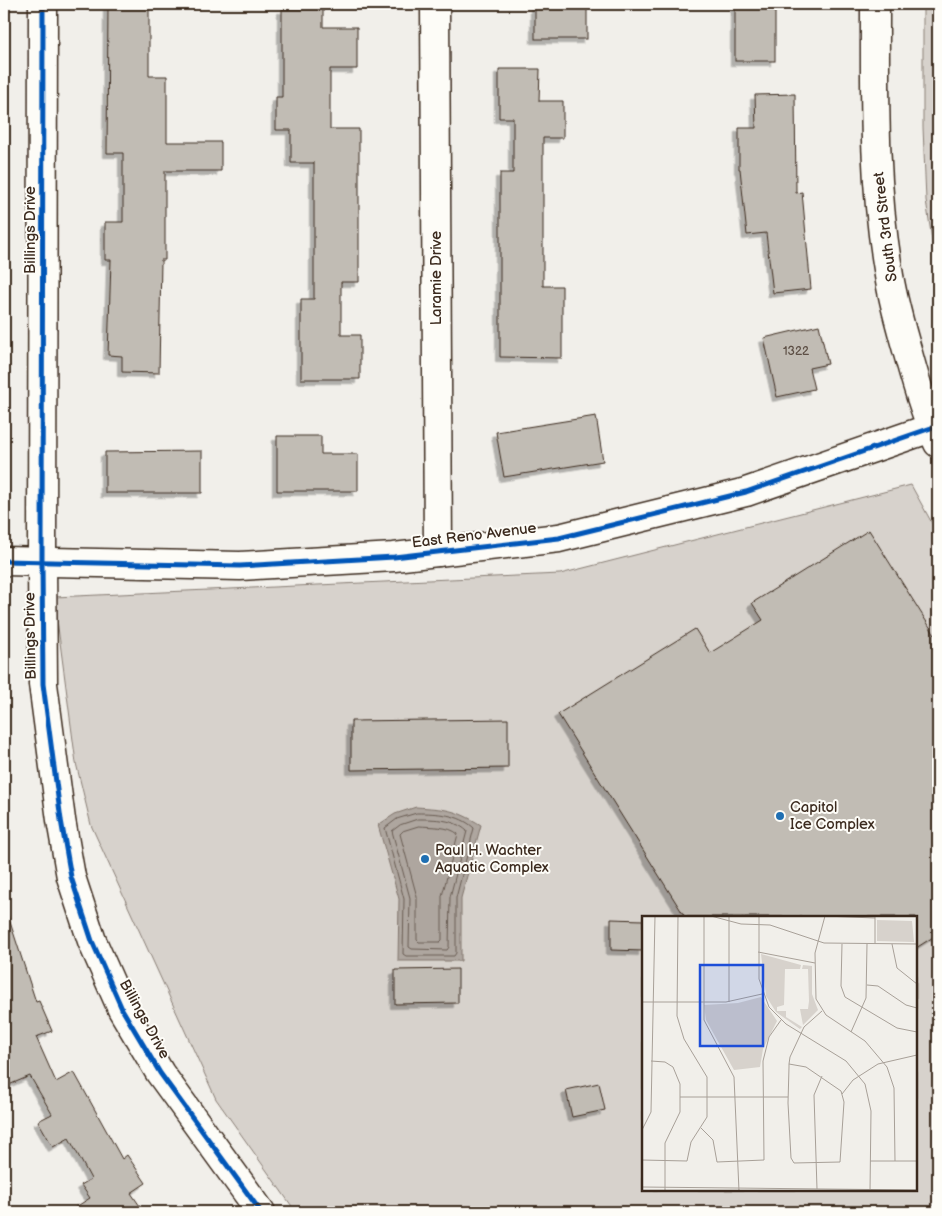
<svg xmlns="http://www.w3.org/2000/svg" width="942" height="1216" font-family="'Balsamiq Sans',sans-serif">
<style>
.green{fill:#d7d2cc;stroke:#897e75;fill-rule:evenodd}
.water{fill:#aea69f;stroke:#80746b}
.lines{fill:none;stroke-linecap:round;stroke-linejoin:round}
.shore{stroke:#695c52;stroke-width:1}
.building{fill:#c1bcb4;stroke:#3b2a1e;filter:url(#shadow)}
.minor-casing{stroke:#3b2a1e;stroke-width:31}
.minor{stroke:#fdfcf7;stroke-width:28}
.cycleway-casing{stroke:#fdfcf7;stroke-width:8}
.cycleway{stroke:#0057b8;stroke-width:5}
.poi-dot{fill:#1f6fb2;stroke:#fdfcf7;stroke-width:2}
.labels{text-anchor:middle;stroke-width:4;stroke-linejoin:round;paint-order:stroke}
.number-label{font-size:12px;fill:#5c4e44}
.street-label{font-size:15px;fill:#3b2a1e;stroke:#fdfcf7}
.poi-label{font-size:15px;fill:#3b2a1e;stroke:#fdfcf7;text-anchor:start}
.inset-road{fill:none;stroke:#a8a098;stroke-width:1}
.view{fill:#1d4ed8;fill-opacity:0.15;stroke:#1d4ed8;stroke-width:2.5}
.inset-edge{fill:none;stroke:#3b2a1e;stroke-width:2.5}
</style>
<defs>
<filter id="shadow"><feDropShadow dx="-4.5" dy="4.5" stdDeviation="0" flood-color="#0004"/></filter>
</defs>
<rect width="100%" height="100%" fill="#f1efea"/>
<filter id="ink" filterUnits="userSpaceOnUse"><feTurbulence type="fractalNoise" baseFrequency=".02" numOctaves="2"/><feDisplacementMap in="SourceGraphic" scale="10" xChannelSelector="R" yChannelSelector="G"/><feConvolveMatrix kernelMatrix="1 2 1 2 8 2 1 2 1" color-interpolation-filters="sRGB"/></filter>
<g filter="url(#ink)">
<g class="green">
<path d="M923 4H938V280L926 200 923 127Z"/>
<path d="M911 485 938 534V1212H296L216 1099 91 825 76 763 54 597 560 574ZM643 917H916V1190H643Z"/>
</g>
<path class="water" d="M416 807C445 809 455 809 481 825L461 898V961H398L399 899 378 825 395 814Z"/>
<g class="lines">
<g class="shore">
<path d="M417 813C437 813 459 814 474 828L456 898V953L454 956H406L403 954 404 899 385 828 397 819Z"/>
<path d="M418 819C435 819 454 819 467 831L450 897 449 947 447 950 412 949 409 947 410 898 392 831 400 825Z"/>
<path d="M419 826C431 827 449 826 458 834L442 896V940L440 942H419L417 940V897L400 834 403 831Z"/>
</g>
</g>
<g class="building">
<path d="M108 4H149V76H167V142H221V171H165V260H161L159 373 122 372V356L108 355 111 260H105V222H123V153H107Z"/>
<rect x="535" y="4" width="52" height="35"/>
<rect x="735" y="4" width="40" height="57"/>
<path d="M282 9H323V27H357V69H330V129H359V282H341V335H360V379H301V299H314V163H291V130H276V97H282Z"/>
<path d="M499 69H540L539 101H563V138H543V286H562V358L500 357V173H513V118H499Z"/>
<path d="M795 94 796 193 802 192 811 289 773 293 766 233 747 235 740 169H739V128H756L755 95Z"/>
<path d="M819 325 828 364 809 368 814 389 777 397 764 338Z"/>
<path d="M596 416 603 461 504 477 496 432Z"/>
<path d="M277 436H321V454H358V491H277Z"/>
<path d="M202 451V493H105V452Z"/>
<path d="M869 530 938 640V934L916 948V917H685L558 714 695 629 710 653 763 620 752 603Z"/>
<path d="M508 719V768L351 770V721Z"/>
<path d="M8 916 36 1002 39 1001 52 1031 36 1037 56 1082 74 1072 122 1159 127 1155 146 1183 131 1193 144 1212H68L90 1198 81 1185 91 1179 69 1138 53 1147 38 1121 52 1114 30 1076 4 1087V917Z"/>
<path d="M611 919 643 920V951L611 950Z"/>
<path d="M458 969V1003L395 1004V970Z"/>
<path d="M599 1083 605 1110 572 1117 566 1090Z"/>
</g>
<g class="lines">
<g class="minor-casing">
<g id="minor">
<path d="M43 4 42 562 43 684 61 820 71 877 92 941 122 1009 160 1073 261 1212"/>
<path d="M435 4 438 552"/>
<path d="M875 4C875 92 873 181 888 269 892 299 901 328 909 357 917 386 926 416 938 443"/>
<path d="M4 561 240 566 394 557 559 538 746 492 931 428"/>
</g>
</g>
<use href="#minor" class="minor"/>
<g class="cycleway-casing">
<g id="cycleway">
<path d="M43 4 42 562 43 684 61 820 71 877 92 941 122 1009 160 1073 261 1212"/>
<path d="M4 561 240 566 394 557 559 538 746 492 931 428"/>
</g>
</g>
<use href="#cycleway" class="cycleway"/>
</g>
</g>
<g class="poi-dot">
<circle cx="780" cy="816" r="5"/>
<circle cx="425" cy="859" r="5"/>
</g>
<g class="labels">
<g class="number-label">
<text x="796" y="355">1322</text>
</g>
<g class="street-label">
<text transform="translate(885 227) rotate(-97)" y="5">South 3rd Street</text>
<text transform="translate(30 230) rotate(-90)" y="5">Billings Drive</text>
<text transform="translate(436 278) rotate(-90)" y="5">Laramie Drive</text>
<text transform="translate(474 535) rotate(-7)" y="5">East Reno Avenue</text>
<text transform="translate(30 636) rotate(-91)" y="5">Billings Drive</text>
<text transform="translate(145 1019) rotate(61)" y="5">Billings Drive</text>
</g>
<g class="poi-label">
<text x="790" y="812">Capitol<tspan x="790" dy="17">Ice Complex</tspan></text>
<text x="435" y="855">Paul H. Wachter<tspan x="435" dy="17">Aquatic Complex</tspan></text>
</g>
</g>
<g transform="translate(642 916)">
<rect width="275" height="275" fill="#f1efea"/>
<path d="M235 4 270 5 272 26 235 25ZM119 38 159 49 158 53H143L142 89 135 91V95H144V101L160 111 158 113 134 96 124 80ZM161 49 170 50V78L176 94 161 109 158 93H166L167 85 166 53H160ZM119 81 135 105 121 133 118 151 92 154 64 104 62 89 96 87Z" fill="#d7d2cc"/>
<path class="inset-road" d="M62 0V104L92 161 97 275M69 0 99 8 128 9 182 27 275 28M87 0V86M117 0V63L127 91 144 108 204 145 223 168 229 195 228 275M182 0 233 2M183 0 173 37 174 83 184 99 223 125 245 151 252 172 253 245M200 28 199 70 203 81 255 112 275 116M233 28V1M250 28 255 52 275 68M116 36 173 47M225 69 236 70 264 89 275 92M0 86H84L120 78M209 116 224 82 225 28M9 145 23 146 31 151 38 168V196L23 227V275M147 148 164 151 199 175 202 186 198 246 152 247 149 242 146 187 147 151V148L148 141 162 111 180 95M200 178 211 164 236 148 275 139M38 181H146M59 212 71 224 75 246 122 244 121 145 127 121 139 104M0 214 9 196 13 0M0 244 45 245 49 226 65 201V161L42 123 35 100 36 0M228 245H275M0 271 275 274M175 273 172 179 180 160"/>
<path class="view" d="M58 49H121V130H58Z"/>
<rect width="275" height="275" class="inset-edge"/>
</g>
<rect width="942" height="1216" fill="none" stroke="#fdfcf7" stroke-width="20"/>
<rect x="10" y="10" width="922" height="1196" fill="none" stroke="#3b2a1e" stroke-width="2" filter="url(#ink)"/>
</svg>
